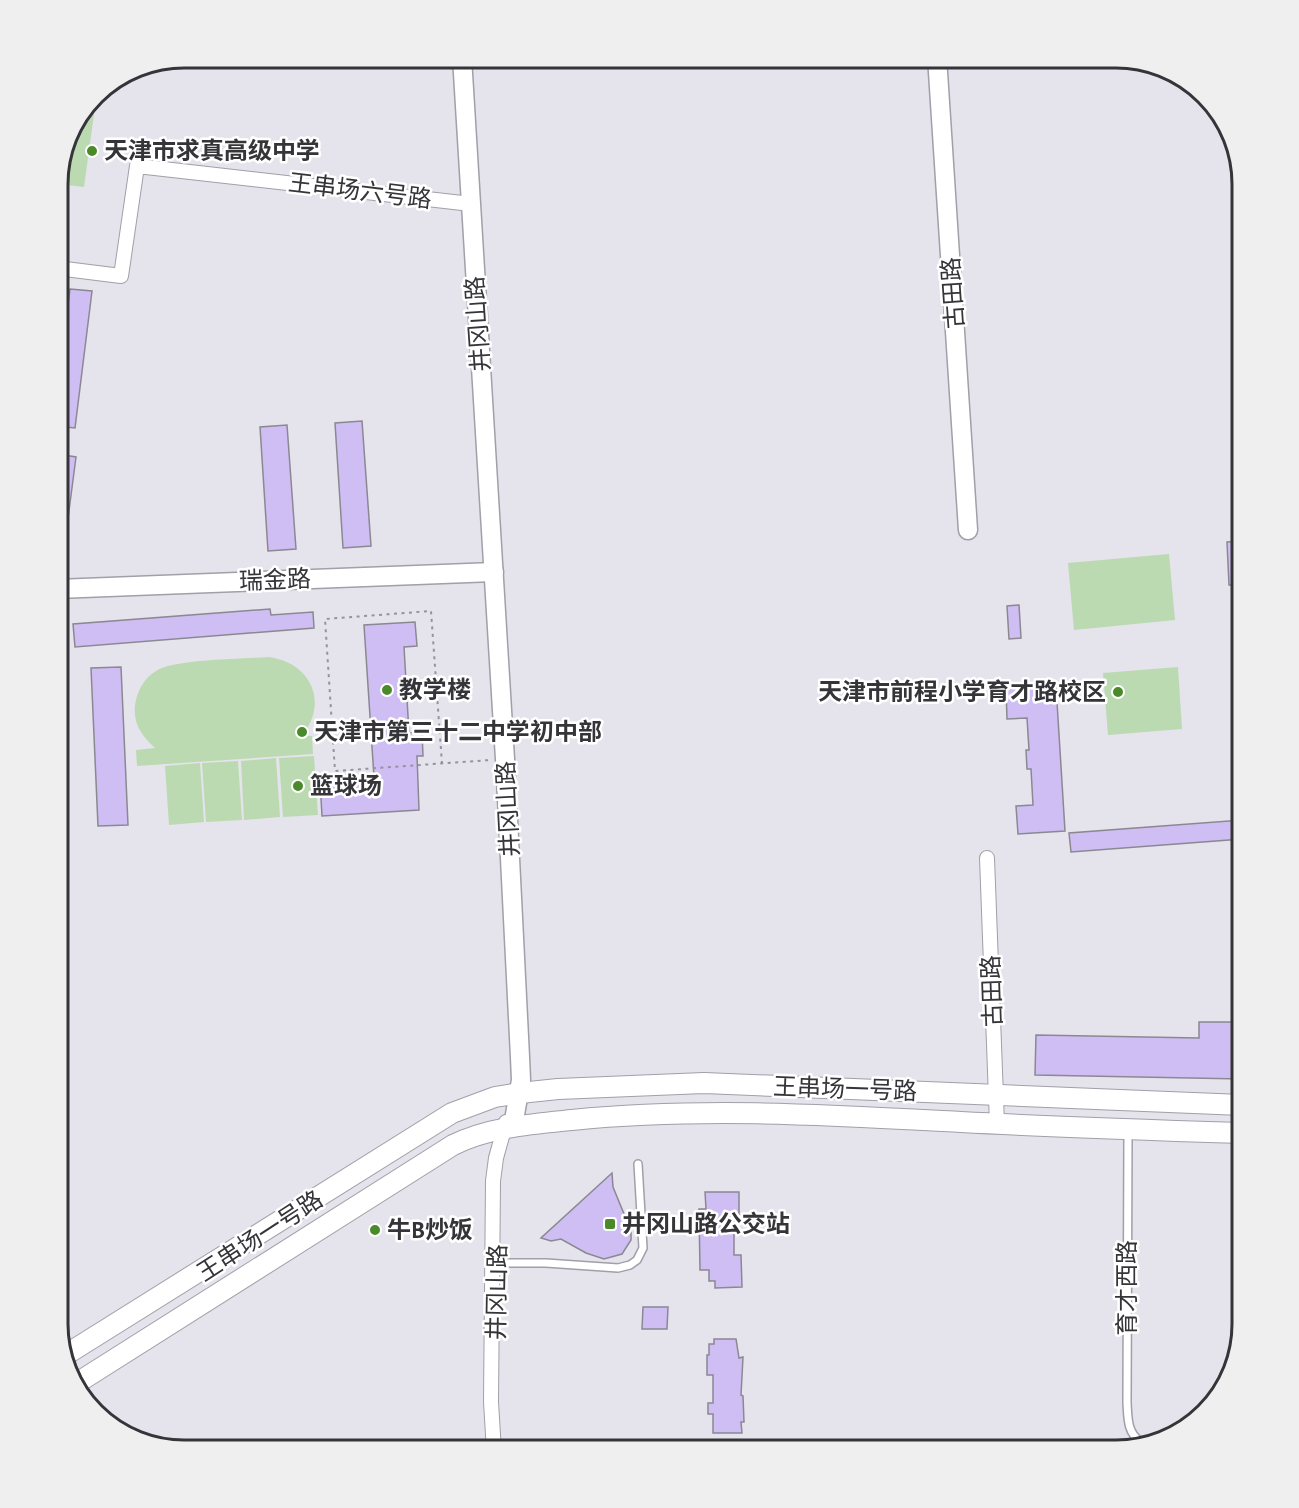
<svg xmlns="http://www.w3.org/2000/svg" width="1299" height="1508" font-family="'Alegreya Sans','Noto Sans SC',sans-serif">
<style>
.green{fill:#bcdab1}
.building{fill:#cfbef4;stroke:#8b8892;stroke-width:1.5}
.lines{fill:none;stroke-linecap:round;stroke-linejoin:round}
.service-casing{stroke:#a19fa8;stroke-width:10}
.minor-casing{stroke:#a19fa8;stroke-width:16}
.tertiary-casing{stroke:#a19fa8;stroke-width:21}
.secondary-casing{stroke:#a19fa8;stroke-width:22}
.path{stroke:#95939a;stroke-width:2;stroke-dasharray:3 4.5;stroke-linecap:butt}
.service{stroke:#fff;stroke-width:7}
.minor{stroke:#fff;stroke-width:14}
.tertiary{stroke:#fff;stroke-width:18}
.secondary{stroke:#fff;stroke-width:20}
.poi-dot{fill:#4b8a2a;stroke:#fff;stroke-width:2}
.labels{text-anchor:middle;stroke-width:5;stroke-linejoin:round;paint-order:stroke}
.poi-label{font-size:24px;font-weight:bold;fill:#353438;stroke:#fff;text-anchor:start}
.street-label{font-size:24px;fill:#353438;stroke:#fff}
.rim{fill:none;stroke:#353438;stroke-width:3}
</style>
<rect width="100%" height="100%" fill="#e5e3ec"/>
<g class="green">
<path d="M97 92 84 187 57 184V175L70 127Z"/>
<path d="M1169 554 1175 620 1074 630 1068 563Z"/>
<path d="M269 657C311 663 329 702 302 736H312L313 754 137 766 136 750 155 748C142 736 133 724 135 705 137 691 144 678 156 671 173 659 245 659 269 657Z"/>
<path d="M1178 667 1182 729 1108 735 1103 673Z"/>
<path d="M314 756 318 815 283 817 279 758Z"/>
<path d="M276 758 280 817 244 820 241 761Z"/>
<path d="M238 761 242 820 206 822 202 763Z"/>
<path d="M200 763 204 822 169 825 165 766Z"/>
</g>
<g class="building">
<path d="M70 289 92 291 75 428 57 426V392Z"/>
<path d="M362 421 371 546 343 548 335 423Z"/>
<path d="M287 425 296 549 268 551 260 427Z"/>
<path d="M57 454 76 457 64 549H57Z"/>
<path d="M1242 541V585H1229L1227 542Z"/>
<path d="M1019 605 1021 638 1009 639 1007 606Z"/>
<path d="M270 609 271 615 313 612 314 628 75 647 73 624Z"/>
<path d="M415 622 417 646 404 647 409 733 422 732 423 756H417L419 810 322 816 320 781 374 777 364 625Z"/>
<path d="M121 667 128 825 98 826 91 668Z"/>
<path d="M1056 686 1065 831 1018 834 1016 806 1033 805 1031 769H1027L1026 750H1029L1027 718 1007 719 1006 689Z"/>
<path d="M1242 820V839L1071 852 1069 833Z"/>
<path d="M1199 1022H1242V1079L1035 1075 1036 1035 1199 1038Z"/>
<path d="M612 1173 613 1187 631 1231V1240L622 1254 604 1259 586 1253 561 1239 551 1241 541 1238Z"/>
<path d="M705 1192H739V1221H734V1255H741L742 1287 715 1288V1281H709V1270H700L699 1209H706Z"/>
<path d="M643 1307H668L667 1329H642Z"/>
<path d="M714 1339H736L739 1358 743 1357 741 1395 743 1396 744 1422H741L742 1433H713V1414H708V1403H713V1375H707V1355H709V1344H714Z"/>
</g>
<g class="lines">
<g class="service-casing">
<g id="service">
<path d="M1128 1132 1127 1403C1128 1418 1127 1433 1141 1442"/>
<path d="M492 1263H546L618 1268 630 1265 637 1260 643 1248 638 1164"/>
</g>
</g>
<g class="minor-casing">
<g id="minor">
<path d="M57 268 121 276 137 166 471 204"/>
<path d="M987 858 997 1124"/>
<path d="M494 1451 491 1402 493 1181 496 1158 506 1122"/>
</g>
</g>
<g class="tertiary-casing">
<g id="tertiary">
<path d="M462 57 505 759 520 1057 521 1080 513 1126"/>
<path d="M937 57 968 530"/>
<path d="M57 589 494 572"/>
</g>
</g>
<g class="secondary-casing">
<g id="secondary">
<path d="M67 1354 452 1113 495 1097 520 1093 558 1089 704 1083 1242 1105"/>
<path d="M77 1383 453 1145C490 1127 532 1124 572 1120 702 1107 831 1115 961 1122 1055 1127 1148 1130 1242 1133"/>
</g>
</g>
<path class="path" d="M442 764 431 611 325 619 335 771 490 760"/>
<use href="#service" class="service"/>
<use href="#minor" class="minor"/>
<use href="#tertiary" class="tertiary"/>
<use href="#secondary" class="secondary"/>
</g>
<g class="poi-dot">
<circle cx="92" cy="151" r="6"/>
<circle cx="387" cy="690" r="6"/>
<circle cx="1118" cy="692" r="6"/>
<circle cx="302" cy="732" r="6"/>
<circle cx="298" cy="786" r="6"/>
<rect x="604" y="1218" width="12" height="12" rx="3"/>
<circle cx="375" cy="1230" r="6"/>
</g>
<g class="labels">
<g class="poi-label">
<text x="104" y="159">天津市求真高级中学</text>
<text x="399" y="698">教学楼</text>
<text x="1106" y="700" text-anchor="end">天津市前程小学育才路校区</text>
<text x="314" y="740">天津市第三十二中学初中部</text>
<text x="310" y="794">篮球场</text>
<text x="622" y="1232">井冈山路公交站</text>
<text x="387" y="1238">牛B炒饭</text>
</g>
<g class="street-label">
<text transform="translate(360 191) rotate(7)" y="8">王串场六号路</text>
<text transform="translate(953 293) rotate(-94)" y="8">古田路</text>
<text transform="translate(478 324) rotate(-94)" y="8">井冈山路</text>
<text transform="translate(275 580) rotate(-2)" y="8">瑞金路</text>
<text transform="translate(508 809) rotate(-93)" y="8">井冈山路</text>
<text transform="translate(992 991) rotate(-92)" y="8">古田路</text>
<text transform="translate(845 1089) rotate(2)" y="8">王串场一号路</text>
<text transform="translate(260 1236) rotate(-33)" y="8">王串场一号路</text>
<text transform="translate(1127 1288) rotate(-90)" y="8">育才西路</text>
<text transform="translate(497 1292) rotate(-89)" y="8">井冈山路</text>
</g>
</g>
<path d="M0 0H1299V1508H0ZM184 68H1116A116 116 0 0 1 1232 184V1324A116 116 0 0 1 1116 1440H184A116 116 0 0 1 68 1324V184A116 116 0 0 1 184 68Z" fill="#efefef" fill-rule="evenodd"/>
<path class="rim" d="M184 68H1116A116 116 0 0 1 1232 184V1324A116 116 0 0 1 1116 1440H184A116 116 0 0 1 68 1324V184A116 116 0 0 1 184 68Z"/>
</svg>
